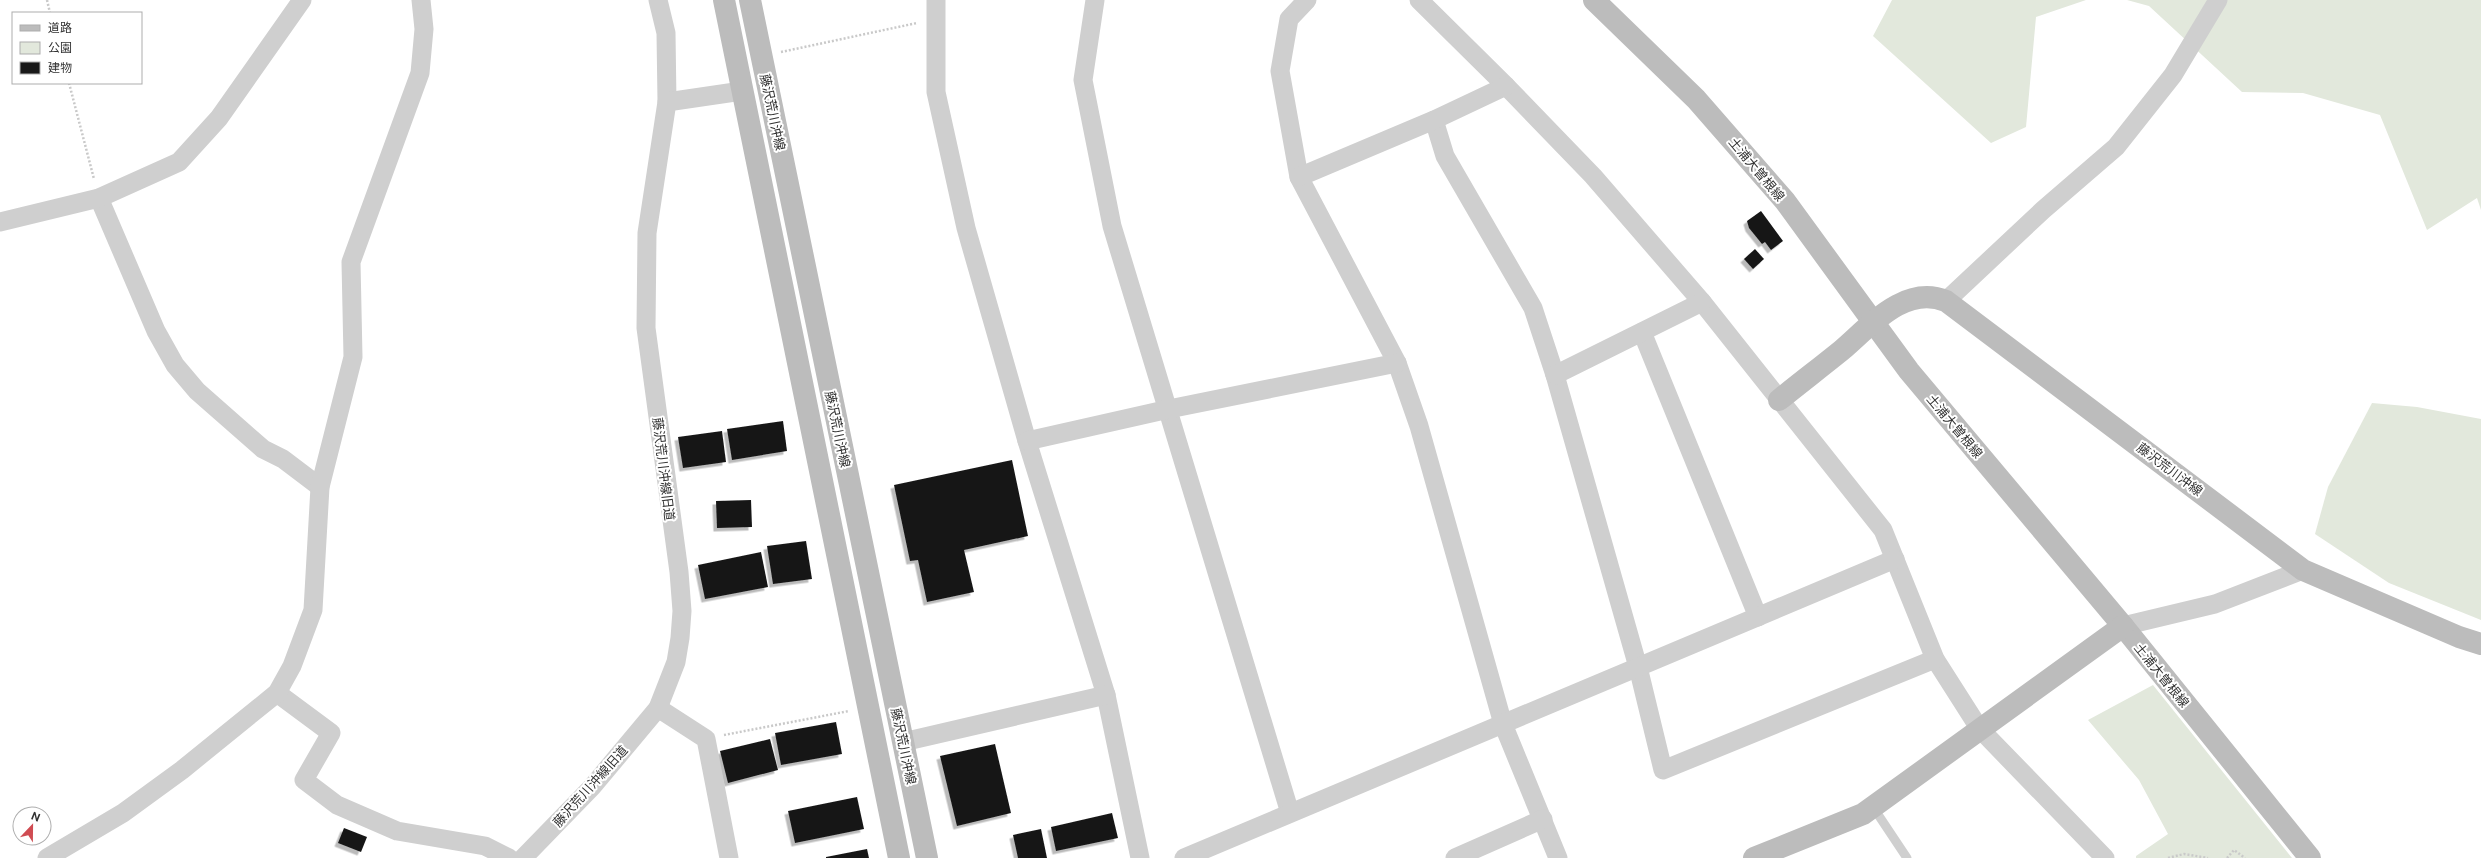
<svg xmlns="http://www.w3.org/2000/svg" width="2481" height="858" font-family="'Public Sans','Noto Sans JP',sans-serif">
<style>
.green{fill:#e2e8dc}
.building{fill:#191919;filter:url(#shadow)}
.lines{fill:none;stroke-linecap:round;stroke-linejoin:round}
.path{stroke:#c9c9c9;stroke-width:2.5;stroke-dasharray:2 2;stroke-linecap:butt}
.lane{stroke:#cfcfcf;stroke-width:9}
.street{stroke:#cfcfcf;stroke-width:19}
.secondary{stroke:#bcbcbc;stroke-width:22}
.labels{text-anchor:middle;stroke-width:4;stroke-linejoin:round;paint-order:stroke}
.street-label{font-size:13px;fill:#323232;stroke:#fff}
</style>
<defs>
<filter id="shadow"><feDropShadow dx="-3.5" dy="3.5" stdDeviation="0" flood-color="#0004"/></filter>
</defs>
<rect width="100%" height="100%" fill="#fff"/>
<g class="green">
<path d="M1892 0H2086L2036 17 2026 127 1991 143 1873 36Z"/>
<path d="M2127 0H2481V210L2477 198 2427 230 2380 115 2303 93 2242 92 2149 6Z"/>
<path d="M2372 403 2417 407 2481 419V620L2389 583 2315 534 2328 487Z"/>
<path d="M2153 685 2292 858H2136V856L2168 834 2139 780 2088 720Z"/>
</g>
<g class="building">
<path d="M1761 211 1783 241 1771 250 1765 242 1762 244 1749 228 1747 221Z"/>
<path d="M1755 249 1764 259 1753 269 1744 259Z"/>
<path d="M783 421 787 451 732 460 727 429Z"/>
<path d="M722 431 726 462 683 468 678 437Z"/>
<path d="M1012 460 1028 536 964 550 974 592 927 602 918 560 910 561 894 485Z"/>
<path d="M751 500 752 527 717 528 716 501Z"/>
<path d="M806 541 812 579 773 584 767 546Z"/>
<path d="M761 552 768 587 705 599 698 565Z"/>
<path d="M836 722 842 754 781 765 775 733Z"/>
<path d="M770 739 778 770 728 783 720 751Z"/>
<path d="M995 744 1011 813 957 826 940 756Z"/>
<path d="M857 797 864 829 795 843 788 811Z"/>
<path d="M1112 813 1118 838 1056 851 1051 827Z"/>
<path d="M344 828 367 837 361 852 338 843Z"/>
<path d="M1041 829 1047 858H1018L1013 835Z"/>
<path d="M867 849 869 858H826V857Z"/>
</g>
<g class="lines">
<g class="path">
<path d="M47 0 50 13"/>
<path d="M781 52 917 23"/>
<path d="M69 83 94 179"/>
<path d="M724 735 849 711"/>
<path d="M2168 858 2184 854 2208 858"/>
<path d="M2227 858 2234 850 2245 858"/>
</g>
<path class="lane" d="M1873 807 1907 858"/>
<g class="street">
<path d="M658 0 666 33 667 102"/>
<path d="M936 0V92L966 228 1027 441 1106 695 1140 858"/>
<path d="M1095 0 1083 80 1112 226 1290 813"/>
<path d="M1307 0 1289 19 1280 71 1299 177 1397 363 1419 426 1503 724 1558 858"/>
<path d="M1419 0 1506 86 1593 176 1702 302 1883 530 1935 659 1979 728 2105 858"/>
<path d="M1434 120 1445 156 1533 308 1555 375 1638 667 1663 770 1935 659"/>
<path d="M1299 177 1434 120 1506 86"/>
<path d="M99 198 156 331 175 365 197 391 263 449 283 459 320 487"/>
<path d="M0 222 99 198 179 162 219 118 302 0"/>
<path d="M1946 301 2043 210 2116 147 2173 75 2218 0"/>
<path d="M1642 332 1758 617"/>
<path d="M1555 375 1702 302"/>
<path d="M1027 441 1169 409 1397 363"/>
<path d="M2123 626 2215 604 2303 570"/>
<path d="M277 693 331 733 304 780 337 805 397 831 485 846 509 858"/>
<path d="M658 708 706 739 729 858"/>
<path d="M903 742 1106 695"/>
<path d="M47 858 123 813 182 770 277 693 292 666 313 610 320 487 353 357 351 262 420 73 424 29 421 0"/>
<path d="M523 858 592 787 658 708 676 662 680 638 682 611 679 572 646 328 647 233 667 102 742 91"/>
<path d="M1184 858 1895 559"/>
<path d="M1455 858 1543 819"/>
</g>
<g class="secondary">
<path d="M724 0 899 858"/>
<path d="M750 0 927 858"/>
<path d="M1594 0 1696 99 1785 201 1909 371 2123 626 2310 858"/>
<path d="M1779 400C1800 383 1821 367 1842 350 1870 326 1905 284 1946 301L2303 570 2459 637 2481 644"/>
<path d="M1754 858 1863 814 2123 626"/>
</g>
</g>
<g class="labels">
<g class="street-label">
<text transform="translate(773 112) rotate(78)" y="5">藤沢荒川沖線</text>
<text transform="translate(1757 169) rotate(50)" y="5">土浦大曽根線</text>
<text transform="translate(1955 426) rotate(50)" y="5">土浦大曽根線</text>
<text transform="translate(838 429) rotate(78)" y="5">藤沢荒川沖線</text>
<text transform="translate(664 469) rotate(83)" y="5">藤沢荒川沖線旧道</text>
<text transform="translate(2170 469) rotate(37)" y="5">藤沢荒川沖線</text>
<text transform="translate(2162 675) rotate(51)" y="5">土浦大曽根線</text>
<text transform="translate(904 746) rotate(78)" y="5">藤沢荒川沖線</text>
<text transform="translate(590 786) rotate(-48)" y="5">藤沢荒川沖線旧道</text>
</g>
</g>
<rect x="12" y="12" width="130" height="72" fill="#ffffff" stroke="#adadad"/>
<rect x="20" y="25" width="20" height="6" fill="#bcbcbc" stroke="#adadad"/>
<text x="48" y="32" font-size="12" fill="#323232">道路</text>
<rect x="20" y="42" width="20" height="12" fill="#e2e8dc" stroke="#adadad"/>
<text x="48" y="52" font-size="12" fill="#323232">公園</text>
<rect x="20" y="62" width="20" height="12" fill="#191919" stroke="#adadad"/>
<text x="48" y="72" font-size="12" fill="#323232">建物</text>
<g transform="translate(32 826) rotate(22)"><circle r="19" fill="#ffffff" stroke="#adadad"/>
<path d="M0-3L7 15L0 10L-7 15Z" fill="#d04c52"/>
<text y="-6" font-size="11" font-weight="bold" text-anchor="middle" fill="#323232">N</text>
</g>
</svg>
